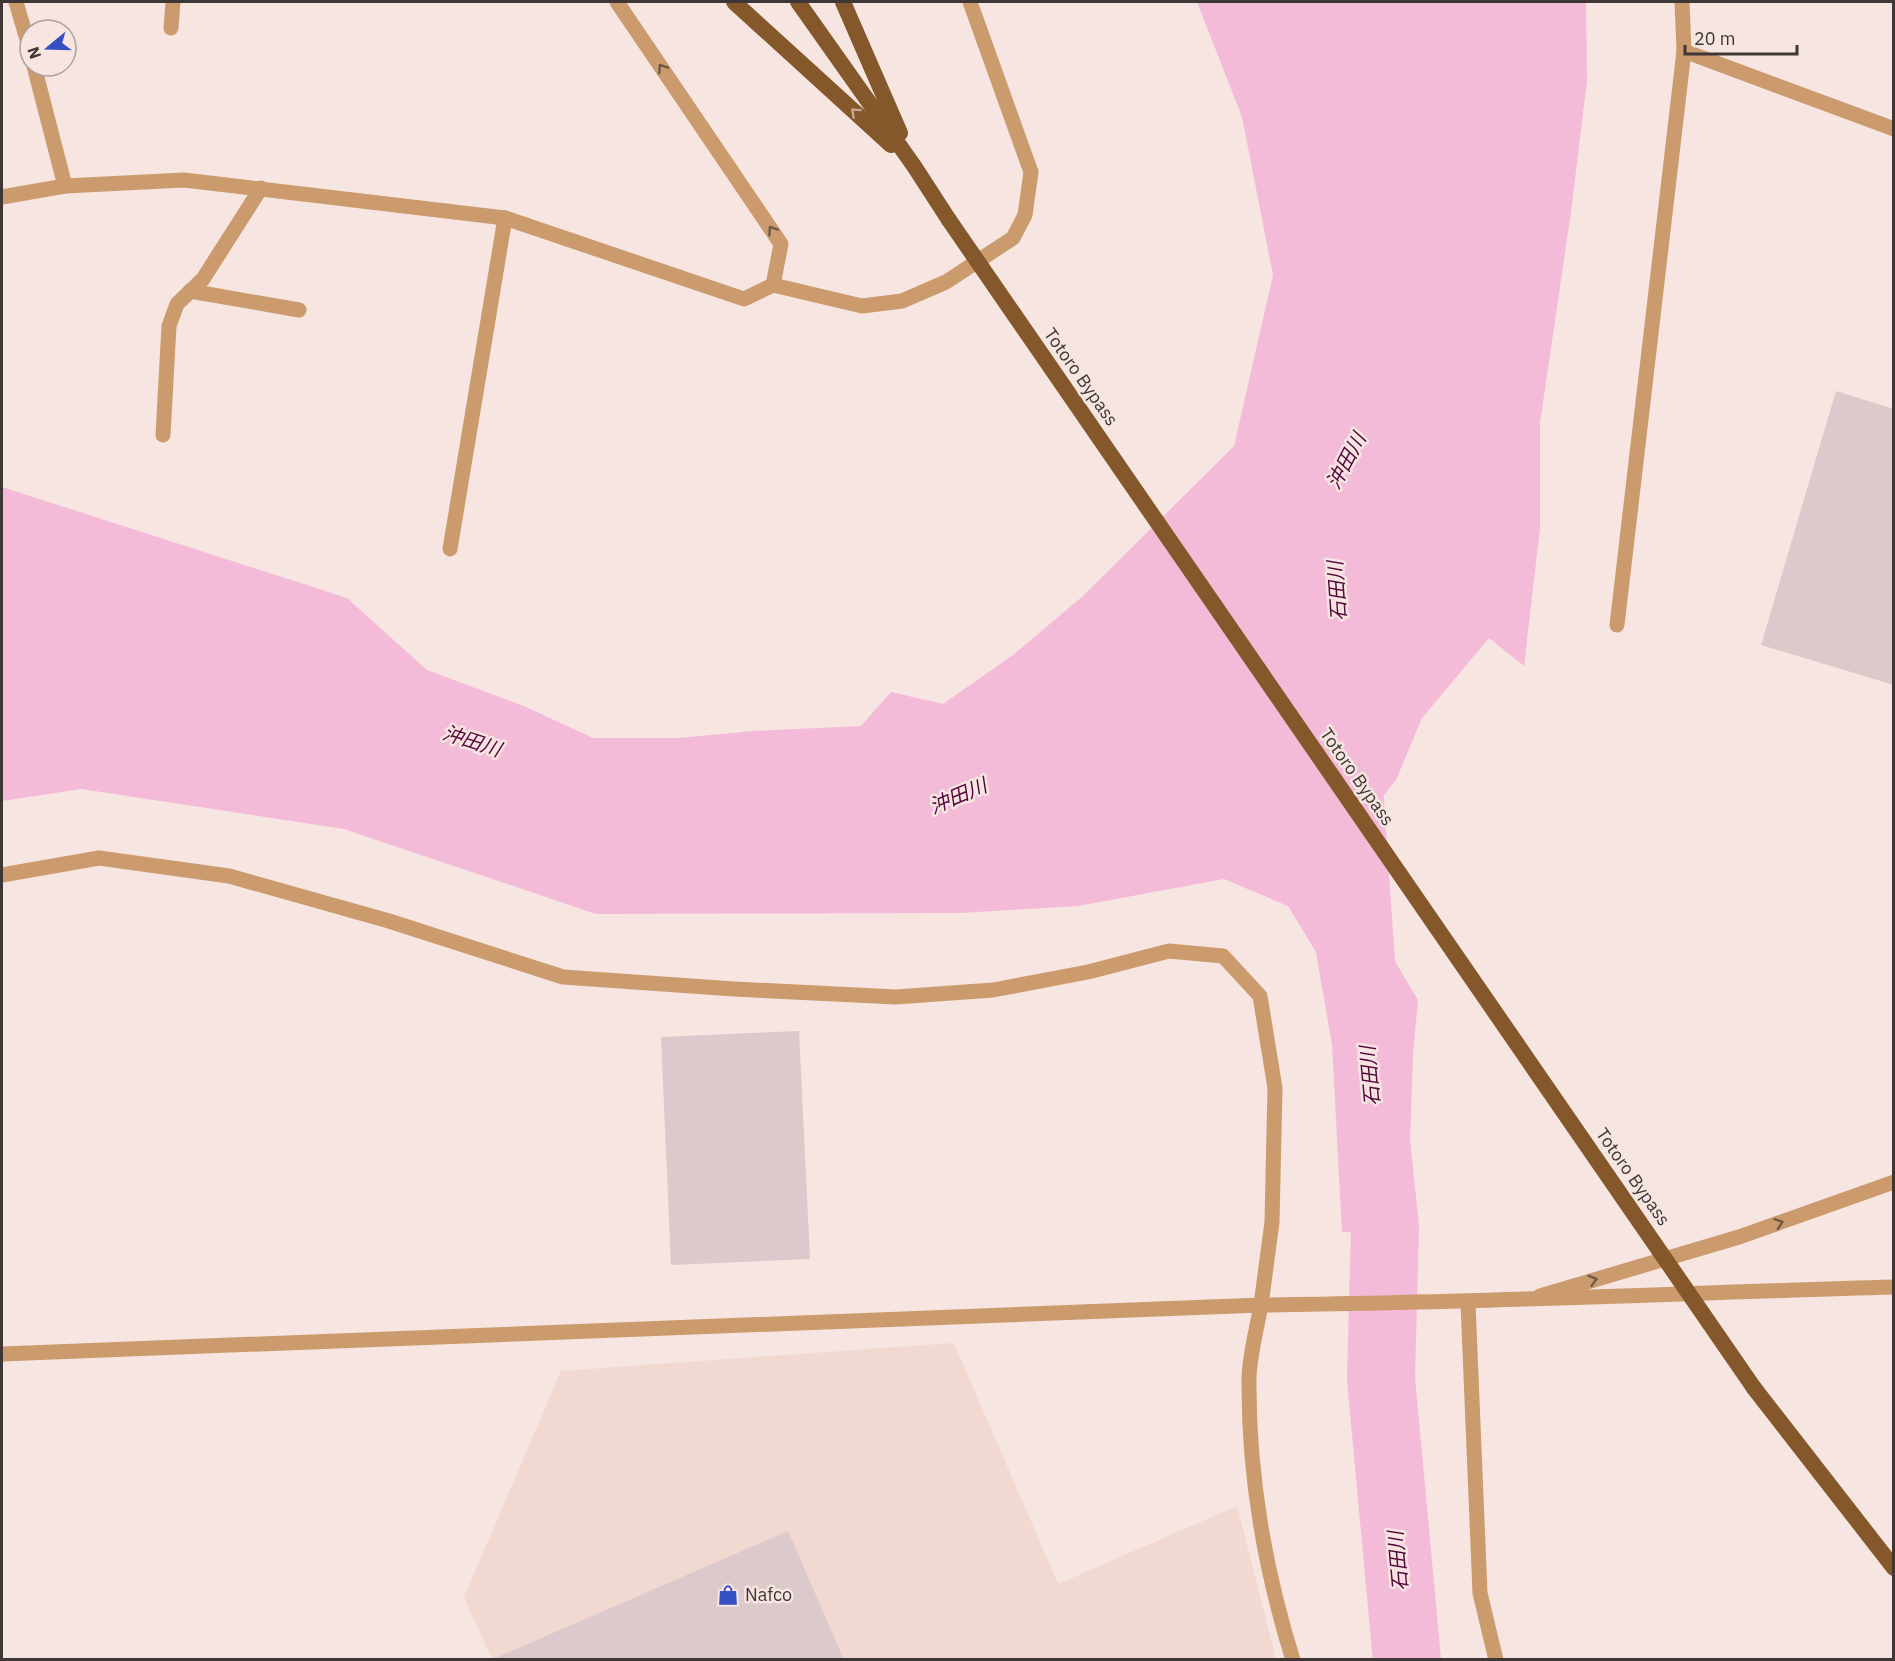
<svg xmlns="http://www.w3.org/2000/svg" width="1895" height="1661" font-family="'IBM Plex Sans','Noto Sans JP',sans-serif">
<style>
.built{fill:#f1d8d1}
.water{fill:#f4bbd9}
.lines{fill:none;stroke-linecap:round;stroke-linejoin:round}
.river{stroke:#f4bbd9;stroke-width:68}
.building{fill:#dbc9cb}
.service{stroke:#cb9b6e;stroke-width:15}
.minor{stroke:#cb9b6e;stroke-width:15}
.tertiary{stroke:#cb9b6e;stroke-width:15}
.trunk{stroke:#85582b;stroke-width:16}
.trunk-bridge{stroke:#85582b;stroke-width:16}
.oneway{stroke:#6f5a49}
.oneway2{stroke:#c3a68f}
.labels{text-anchor:middle;stroke-width:5;stroke-linejoin:round;paint-order:stroke}
.street-label{font-size:18px;fill:#3e3735;stroke:#f6e5e0}
.poi-label{font-size:18px;fill:#3e3735;stroke:#f6e5e0;text-anchor:start}
.water-label{font-size:20px;font-style:italic;fill:#58063e;stroke:#f6e5e0}
</style>
<rect width="100%" height="100%" fill="#f6e5e0"/>
<path class="built" d="M954 1343 1058 1584 1237 1506 1276 1659H492L464 1597 561 1371Z"/>
<path class="water" d="M1197 2H1586L1587 80 1571 212 1540 423V528L1524 666 1489 638 1422 718 1396 780 1327 867 1329 886 1380 936 1418 1000 1413 1054 1407 1233 1342 1232 1332 1045 1316 952 1288 906 1224 879 1078 906 960 913 596 914 344 829 81 789 2 801V487L347 598 427 670 526 707 593 738H679L753 731 861 726 891 692 943 704 1013 655 1083 596 1234 446 1273 275 1242 117Z"/>
<g class="lines">
<g class="river">
<path d="M1346 743 1364 1006"/>
<path d="M1376 1141 1385 1227 1381 1379 1407 1660"/>
</g>
</g>
<g class="building">
<path d="M1836 391 1894 409V685L1761 645Z"/>
<path d="M799 1031 810 1259 671 1265 661 1037Z"/>
<path d="M788 1531 844 1660H491Z"/>
</g>
<g class="lines">
<path class="service" d="M171 28 173 2"/>
<g class="minor">
<path d="M16 2 30 50"/>
<path d="M617 2 781 244 773 285"/>
<path d="M1684 51 1894 129"/>
<path d="M34 66 65 186"/>
<path d="M2 197 65 186 184 180 505 218 744 299 773 285 862 306 902 301 946 282 1013 238 1025 215 1031 172 970 2"/>
<path d="M190 291 299 310"/>
<path d="M163 435 169 326 177 304 203 279 261 188"/>
<path d="M450 549 505 218"/>
<path d="M1617 625 1684 51 1682 2"/>
<path d="M2 875 99 858 229 876 389 921 563 977 734 989 896 997 993 990 1088 972 1169 951 1223 956 1260 996 1275 1088 1272 1222 1261 1305"/>
<path d="M1540 1296 1739 1237 1894 1182"/>
<path d="M1468 1303 1480 1593 1496 1660"/>
</g>
<g class="tertiary">
<path d="M1261 1305C1257 1328 1250 1353 1249 1377 1248 1474 1264 1567 1293 1660"/>
<path d="M2 1354 1261 1305C1472 1303 1682 1293 1894 1287"/>
</g>
<g class="trunk">
<path d="M734 2 891 145"/>
<path d="M798 2 914 166 949 220"/>
<path d="M843 2 900 133"/>
<path d="M1754 1388 1894 1568"/>
</g>
<path class="trunk-bridge" d="M949 220 1754 1388"/>
</g>
<defs><path id="oneway-chevron" d="M-2-3.5L2.5 0L-2 3.5" fill="none" stroke-width="1.6" stroke-linecap="round" stroke-linejoin="round" transform="scale(1.5)"/></defs>
<g class="oneway">
<use href="#oneway-chevron" transform="translate(662 68) rotate(-124)"/>
<use href="#oneway-chevron" transform="translate(772 230) rotate(-124)"/>
<use href="#oneway-chevron" transform="translate(1779 1223) rotate(-19)"/>
<use href="#oneway-chevron" transform="translate(1593 1280) rotate(-17)"/>
</g>
<use class="oneway2" href="#oneway-chevron" transform="translate(855 112) rotate(-138)"/>
<defs>
<g id="shop-bare" transform="scale(1.62)"><path d="M-5-2.5h2.3a2.7 3.5 0 0 1 5.4 0H5L5.5 6h-11ZM-1.5-2.5h3a1.5 2.3 0 0 0-3 0Z" fill="#3550c2" stroke="#f6e5e0" stroke-width="2.5" paint-order="stroke"/></g>
</defs>
<g fill-rule="evenodd">
<use href="#shop-bare" x="728" y="1595"/>
</g>
<g class="labels">
<g class="street-label">
<text transform="translate(1081 377) rotate(55)" y="6">Totoro Bypass</text>
<text transform="translate(1357 777) rotate(55)" y="6">Totoro Bypass</text>
<text transform="translate(1633 1177) rotate(55)" y="6">Totoro Bypass</text>
</g>
<g class="poi-label">
<text x="745" y="1601">Nafco</text>
</g>
<g class="water-label">
<text transform="translate(1346 461) rotate(-62)" y="7">沖田川</text>
<text transform="translate(1337 591) rotate(-94)" y="7">石田川</text>
<text transform="translate(472 741) rotate(18)" y="7">沖田川</text>
<text transform="translate(958 796) rotate(-23)" y="7">沖田川</text>
<text transform="translate(1370 1076) rotate(-95)" y="7">石田川</text>
<text transform="translate(1398 1561) rotate(-95)" y="7">石田川</text>
</g>
</g>
<rect width="1895" height="1661" fill="none" stroke="#3e3735" stroke-width="6"/>
<g transform="translate(48 48) rotate(251)"><circle r="28" fill="#f6e5e0" stroke="#ac9f9c" stroke-width="1.5"/>
<path d="M0-4.5L10 22L0 15L-10 22Z" fill="#3550c2"/>
<text y="-9" font-size="16" font-weight="bold" text-anchor="middle" fill="#3e3735">N</text>
</g>
<path d="M1685 45v9h112v-9" fill="none" stroke="#3e3735" stroke-width="3"/>
<text x="1694" y="45" font-size="18" fill="#3e3735" stroke="#f6e5e0" stroke-width="4.5" paint-order="stroke">20 m</text>
</svg>
